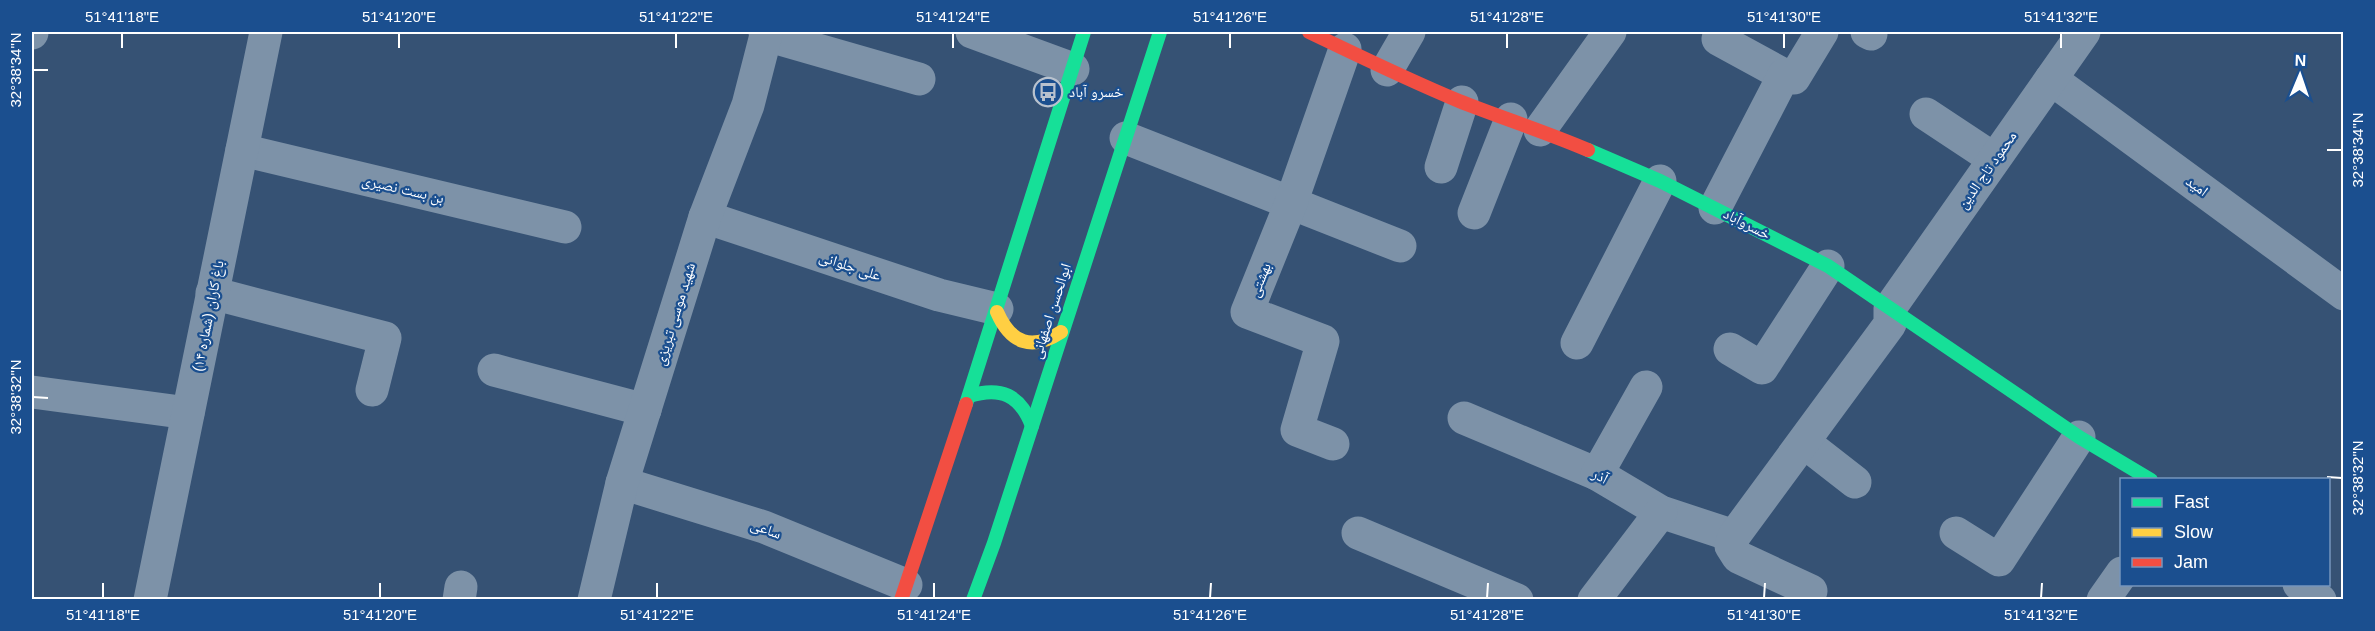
<svg xmlns="http://www.w3.org/2000/svg" width="2375" height="631" font-family="Helvetica,'Noto Naskh Arabic',sans-serif">
<style>
.lines{fill:none;stroke-linecap:round;stroke-linejoin:round}
.street{stroke:#7d92a8;stroke-width:33}
.fast{stroke:#16e098;stroke-width:14}
.slow{stroke:#ffcf43;stroke-width:14}
.jam{stroke:#f24e42;stroke-width:14}
.ticks{fill:none;stroke:#fff;stroke-width:2}
.labels{text-anchor:middle;stroke-width:4.5;stroke-linejoin:round;paint-order:stroke}
.poi-label{font-size:15px;fill:#fff;stroke:#1b4f8f;text-anchor:start}
.street-label{font-size:15px;fill:#fff;stroke:#1b4f8f}
.neatline{fill:none;stroke:#fff;stroke-width:2}
.ticks-label{font-size:15px;text-anchor:middle;fill:#fff}
</style>
<rect width="100%" height="100%" fill="#365274"/>
<g class="lines">
<g class="street">
<path d="M972 32 1073 69"/>
<path d="M1722 32 1718 39 1784 75"/>
<path d="M1867 32 1871 34"/>
<path d="M32 33V32"/>
<path d="M766 35 919 79"/>
<path d="M1387 70 1409 32"/>
<path d="M2051 79 2344 294"/>
<path d="M1926 114 1994 159"/>
<path d="M1540 130 1610 32"/>
<path d="M1126 138 1400 246"/>
<path d="M242 150 565 227"/>
<path d="M1441 167 1462 102"/>
<path d="M1715 208 1784 75 1794 78 1822 32"/>
<path d="M1474 213 1511 119"/>
<path d="M705 217 939 295 997 309"/>
<path d="M212 293 385 338 372 390"/>
<path d="M1577 343 1660 181"/>
<path d="M1730 349 1762 368 1828 266"/>
<path d="M494 370 645 410"/>
<path d="M32 392 188 413"/>
<path d="M1464 418 1597 474 1661 512 1734 536"/>
<path d="M1805 443 1855 482"/>
<path d="M1333 444 1297 430 1323 341 1247 312 1291 203 1345 49"/>
<path d="M1597 474 1646 387"/>
<path d="M622 483 764 527 906 585"/>
<path d="M1358 533 1517 600"/>
<path d="M1956 533 1999 560 2079 437"/>
<path d="M2299 584 2320 600"/>
<path d="M1811 591 1738 557 1731 546 1734 536 1890 324V308L2084 32"/>
<path d="M150 600 266 32"/>
<path d="M459 600 461 587"/>
<path d="M594 600 622 483 705 217 748 105 766 35 765 32"/>
<path d="M1594 600 1661 512"/>
<path d="M2103 600 2122 573"/>
</g>
<g class="fast">
<path d="M1588 150 1660 181 1828 266 2079 437 2151 480"/>
<path d="M969 396C1001 386 1020 395 1032 426"/>
<path d="M966 404 1084 32"/>
<path d="M973 600 994 543 1160 32"/>
</g>
<path class="slow" d="M997 312C1011 344 1032 351 1061 332"/>
<g class="jam">
<path d="M1309 32C1359 56 1408 80 1459 101 1502 118 1546 132 1588 150"/>
<path d="M901 600 966 404"/>
</g>
</g>
<path class="ticks" d="M122 48V33M399 48V33M676 48V33M953 48V33M1230 48V33M1507 48V33M1784 48V33M2061 48V33M33 70H48M2327 150H2342M33 397 48 398M2327 477 2342 478M103 598V583M380 598V583M657 598V583M934 598V583M1210 598 1211 583M1487 598 1488 583M1764 598 1765 583M2041 598 2042 583"/>
<defs>
<g id="bus-ring" transform="scale(1.5)"><circle r="9.5" fill="#1b4f8f" stroke="#b9c2ce" stroke-width="1.5"/><path d="M-5-6H5V4H4V6H2V4H-2V6H-4V4H-5ZM-3.5-4V0h7V-4ZM-3.5 1.2v1.5H-2V1.2ZM2 1.2v1.5H3.5V1.2Z" fill="#b9c2ce"/></g>
</defs>
<g fill-rule="evenodd">
<use href="#bus-ring" x="1048" y="92"/>
</g>
<g class="labels">
<g class="poi-label">
<text x="1069" y="97">خسرو آباد</text>
</g>
<g class="street-label">
<text transform="translate(1987 170) rotate(-55)" y="5">محمود تاج الدین</text>
<text transform="translate(2197 186) rotate(36)" y="5">امید</text>
<text transform="translate(403 189) rotate(13)" y="5">بن بست نصیری</text>
<text transform="translate(1747 224) rotate(27)" y="5">خسروآباد</text>
<text transform="translate(850 266) rotate(18)" y="5">علی جلوانی</text>
<text transform="translate(1260 280) rotate(-68)" y="5">بهشتی</text>
<text transform="translate(1051 311) rotate(-72)" y="5">ابوالحسن اصفهانی</text>
<text transform="translate(675 314) rotate(-73)" y="5">شهید موسی تبریزی</text>
<text transform="translate(208 316) rotate(-79)" y="5">باغ کاران (شماره ۱۴)</text>
<text transform="translate(1600 476) rotate(28)" y="5">آذر</text>
<text transform="translate(766 529) rotate(20)" y="5">ساعی</text>
</g>
</g>
<rect width="2375" height="631" fill="none" stroke="#1b4f8f" stroke-width="66"/>
<rect x="2120" y="478" width="210" height="108" fill="#1b4f8f" stroke="#7695bc" stroke-width="1.5"/>
<rect x="2132" y="498" width="30" height="9" fill="#16e098" stroke="#7695bc" stroke-width="1.5"/>
<text x="2174" y="508" font-size="18" fill="#ffffff">Fast</text>
<rect x="2132" y="528" width="30" height="9" fill="#ffcf43" stroke="#7695bc" stroke-width="1.5"/>
<text x="2174" y="538" font-size="18" fill="#ffffff">Slow</text>
<rect x="2132" y="558" width="30" height="9" fill="#f24e42" stroke="#7695bc" stroke-width="1.5"/>
<text x="2174" y="568" font-size="18" fill="#ffffff">Jam</text>
<g transform="translate(2300 75) rotate(2)" stroke="#1b4f8f" stroke-width="4.5" paint-order="stroke">
<path d="M0-4.5L10 22L0 15L-10 22Z" fill="#ffffff"/>
<text y="-9" font-size="16" font-weight="bold" text-anchor="middle" fill="#ffffff">N</text>
</g>
<rect x="33" y="33" width="2309" height="565" class="neatline"/>
<g class="ticks-label">
<text x="122" y="22">51°41'18"E</text>
<text x="399" y="22">51°41'20"E</text>
<text x="676" y="22">51°41'22"E</text>
<text x="953" y="22">51°41'24"E</text>
<text x="1230" y="22">51°41'26"E</text>
<text x="1507" y="22">51°41'28"E</text>
<text x="1784" y="22">51°41'30"E</text>
<text x="2061" y="22">51°41'32"E</text>
<text transform="translate(16 70) rotate(-90)" y="5">32°38'34"N</text>
<text transform="translate(2358 150) rotate(-90)" y="5">32°38'34"N</text>
<text transform="translate(16 397) rotate(-90)" y="5">32°38'32"N</text>
<text transform="translate(2358 478) rotate(-90)" y="5">32°38'32"N</text>
<text x="103" y="620">51°41'18"E</text>
<text x="380" y="620">51°41'20"E</text>
<text x="657" y="620">51°41'22"E</text>
<text x="934" y="620">51°41'24"E</text>
<text x="1210" y="620">51°41'26"E</text>
<text x="1487" y="620">51°41'28"E</text>
<text x="1764" y="620">51°41'30"E</text>
<text x="2041" y="620">51°41'32"E</text>
</g>
</svg>
